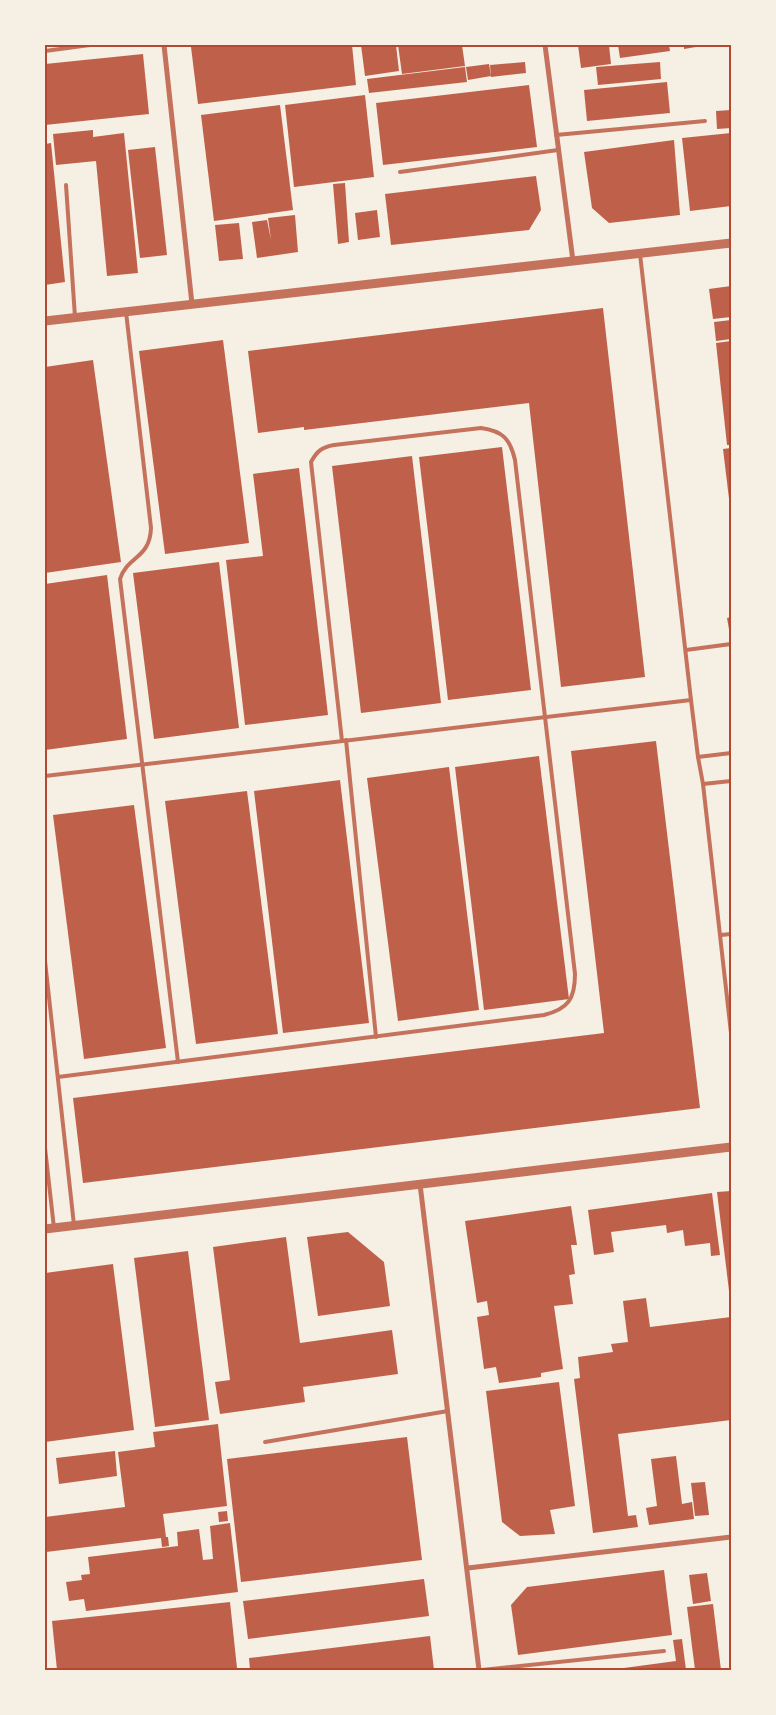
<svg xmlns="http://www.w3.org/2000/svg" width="776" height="1715" font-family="Manrope,sans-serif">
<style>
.building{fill:#bf614a}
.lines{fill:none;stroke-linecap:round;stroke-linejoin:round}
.service{stroke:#c5725c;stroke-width:4}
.minor{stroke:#c5725c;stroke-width:5}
.tertiary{stroke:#c5725c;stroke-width:9}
.neatline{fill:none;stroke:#b5482f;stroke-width:2}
</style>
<rect width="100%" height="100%" fill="#f6efe4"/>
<g class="building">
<path d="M203 45H352L356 85 198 104 191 47Z"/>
<path d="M361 45H396L399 71 365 76Z"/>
<path d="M398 45H462L465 66 402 74Z"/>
<path d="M578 45H609L611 64 581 68Z"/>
<path d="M618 45H669L670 51 620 58Z"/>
<path d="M684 45H702V46L684 49Z"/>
<path d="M143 54 149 114 45 125V64Z"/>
<path d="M525 62 526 73 491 77 490 65Z"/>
<path d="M660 62 661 79 598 85 596 67Z"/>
<path d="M489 64 491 76 468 80 466 67Z"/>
<path d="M465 67 467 82 369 93 367 79Z"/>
<path d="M667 82 670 113 587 121 584 90Z"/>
<path d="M529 85 537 147 383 165 376 103Z"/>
<path d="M365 95 374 177 294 187 285 105Z"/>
<path d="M280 105 293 210 214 221 201 115Z"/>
<path d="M731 110V128L717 129 716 111Z"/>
<path d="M93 130V137L124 133 138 273 107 276 96 161 56 165 53 134Z"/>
<path d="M731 133V206L690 211 682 138Z"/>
<path d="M674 140 680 215 609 223 592 208 584 152Z"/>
<path d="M51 143 65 282 45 285V144Z"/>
<path d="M155 147 167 255 140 258 128 150Z"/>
<path d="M536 176 541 210 529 230 391 245 385 194Z"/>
<path d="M345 183 349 242 338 244 333 184Z"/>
<path d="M377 210 380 237 358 240 355 213Z"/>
<path d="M295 215 298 252 257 258 252 222 267 220 271 240 268 218Z"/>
<path d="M239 223 243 259 219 261 215 225Z"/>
<path d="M731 286V317L713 319 709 289Z"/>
<path d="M603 308 645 677 561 687 529 403 304 430V427L258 433 248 351Z"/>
<path d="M731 320V339L716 341 714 322Z"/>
<path d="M223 340 249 543 165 554 139 351Z"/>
<path d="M731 341V445H727L716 343Z"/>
<path d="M93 360 121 562 45 573V367Z"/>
<path d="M502 447 531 690 448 700 419 457Z"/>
<path d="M731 448V507H730L723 449Z"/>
<path d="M412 456 441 703 361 713 332 466Z"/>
<path d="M299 468 328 715 245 725 226 560 263 556 253 474Z"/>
<path d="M219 562 239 728 154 739 133 573Z"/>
<path d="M107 575 127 739 45 750V584Z"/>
<path d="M731 617V635H730L727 618Z"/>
<path d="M656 741 700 1108 83 1183 73 1098 604 1033 571 751Z"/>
<path d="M539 756 569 999 484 1010 455 767Z"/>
<path d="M449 767 479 1010 398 1021 367 778Z"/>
<path d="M340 780 369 1023 283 1033 254 791Z"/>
<path d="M247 791 278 1034 196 1044 165 801Z"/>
<path d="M134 805 166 1048 84 1059 53 815Z"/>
<path d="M731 1191V1299H730L717 1192Z"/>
<path d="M712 1193 720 1255 711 1256 710 1243 685 1246 683 1230 667 1233 666 1225 611 1232 614 1252 594 1255 588 1210Z"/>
<path d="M571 1206 577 1245H571L575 1274 569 1275 573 1304 554 1306 563 1369 541 1373V1377L499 1383 496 1367 484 1369 477 1317 489 1315 487 1301 477 1303 465 1221Z"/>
<path d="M348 1232 384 1262 390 1306 318 1316 307 1237Z"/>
<path d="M286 1237 300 1343 392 1330 398 1374 303 1387 305 1402 220 1414 215 1382 230 1380 213 1247Z"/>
<path d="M188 1251 209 1420 155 1427 134 1258Z"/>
<path d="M113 1264 134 1430 45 1442V1273Z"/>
<path d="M646 1298 650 1327 731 1317V1420L618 1434 628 1516 636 1515 638 1527 593 1533 574 1379 580 1378 578 1357 613 1352 611 1344 628 1342 623 1301Z"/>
<path d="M559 1382 575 1506 550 1510 555 1534 520 1536 502 1522 486 1391Z"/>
<path d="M218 1424 227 1506 163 1514 166 1537H168L169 1546 162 1547 161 1538 46 1552 45 1517 125 1507 118 1452 155 1447 153 1432Z"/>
<path d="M407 1437 422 1560 241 1582 227 1459Z"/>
<path d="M115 1451 117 1476 59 1484 56 1458Z"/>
<path d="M676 1456 682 1504 692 1502 694 1519 649 1525 646 1508 657 1506 651 1459Z"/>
<path d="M705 1482 709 1515 695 1516 691 1483Z"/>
<path d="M227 1511 228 1521 219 1522 218 1512Z"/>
<path d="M230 1523 238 1592 86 1611 84 1599 69 1601 66 1582 82 1580 81 1575 90 1574 88 1557 178 1546 177 1532 199 1529 203 1560 213 1559 210 1526Z"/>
<path d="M664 1570 672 1635 518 1655 511 1605 527 1587Z"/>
<path d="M707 1573 711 1601 693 1604 689 1575Z"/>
<path d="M424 1579 429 1616 248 1639 243 1601Z"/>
<path d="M230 1602 237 1668 218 1670H57L52 1621Z"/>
<path d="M713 1604 721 1670H695L687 1607Z"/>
<path d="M430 1636 434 1670H250L249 1658Z"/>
<path d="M682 1639 686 1670H609L676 1661 673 1640Z"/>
</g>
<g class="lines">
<g class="service">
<path d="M45 51 90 45"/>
<path d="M556 135 705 121"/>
<path d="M400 172 558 150"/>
<path d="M66 185 75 317"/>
<path d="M640 254 691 700 698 757 703 784 731 1033"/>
<path d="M126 312 151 528C150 559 127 556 120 579L178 1062"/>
<path d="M686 650 731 644"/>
<path d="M346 740 376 1037"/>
<path d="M698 757 731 753"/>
<path d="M45 776 691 700"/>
<path d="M703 784 731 781"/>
<path d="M721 935 731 934"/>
<path d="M45 961 74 1225"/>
<path d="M58 1077 544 1015C568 1009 575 999 575 974L515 460C510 438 502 431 481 428L334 445C322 447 317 451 311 462L342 741"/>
<path d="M45 1148 54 1228"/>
<path d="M265 1442 448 1411"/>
<path d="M482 1670 664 1651"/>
</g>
<g class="minor">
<path d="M164 45 192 304"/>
<path d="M545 45 573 261"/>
<path d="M420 1184 479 1670"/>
<path d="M468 1568 731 1537"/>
</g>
<g class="tertiary">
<path d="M45 321 731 243"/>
<path d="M45 1229 731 1147"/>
</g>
</g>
<rect width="776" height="1715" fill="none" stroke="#f6efe4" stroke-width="92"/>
<rect x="46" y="46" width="684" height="1623" class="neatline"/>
</svg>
